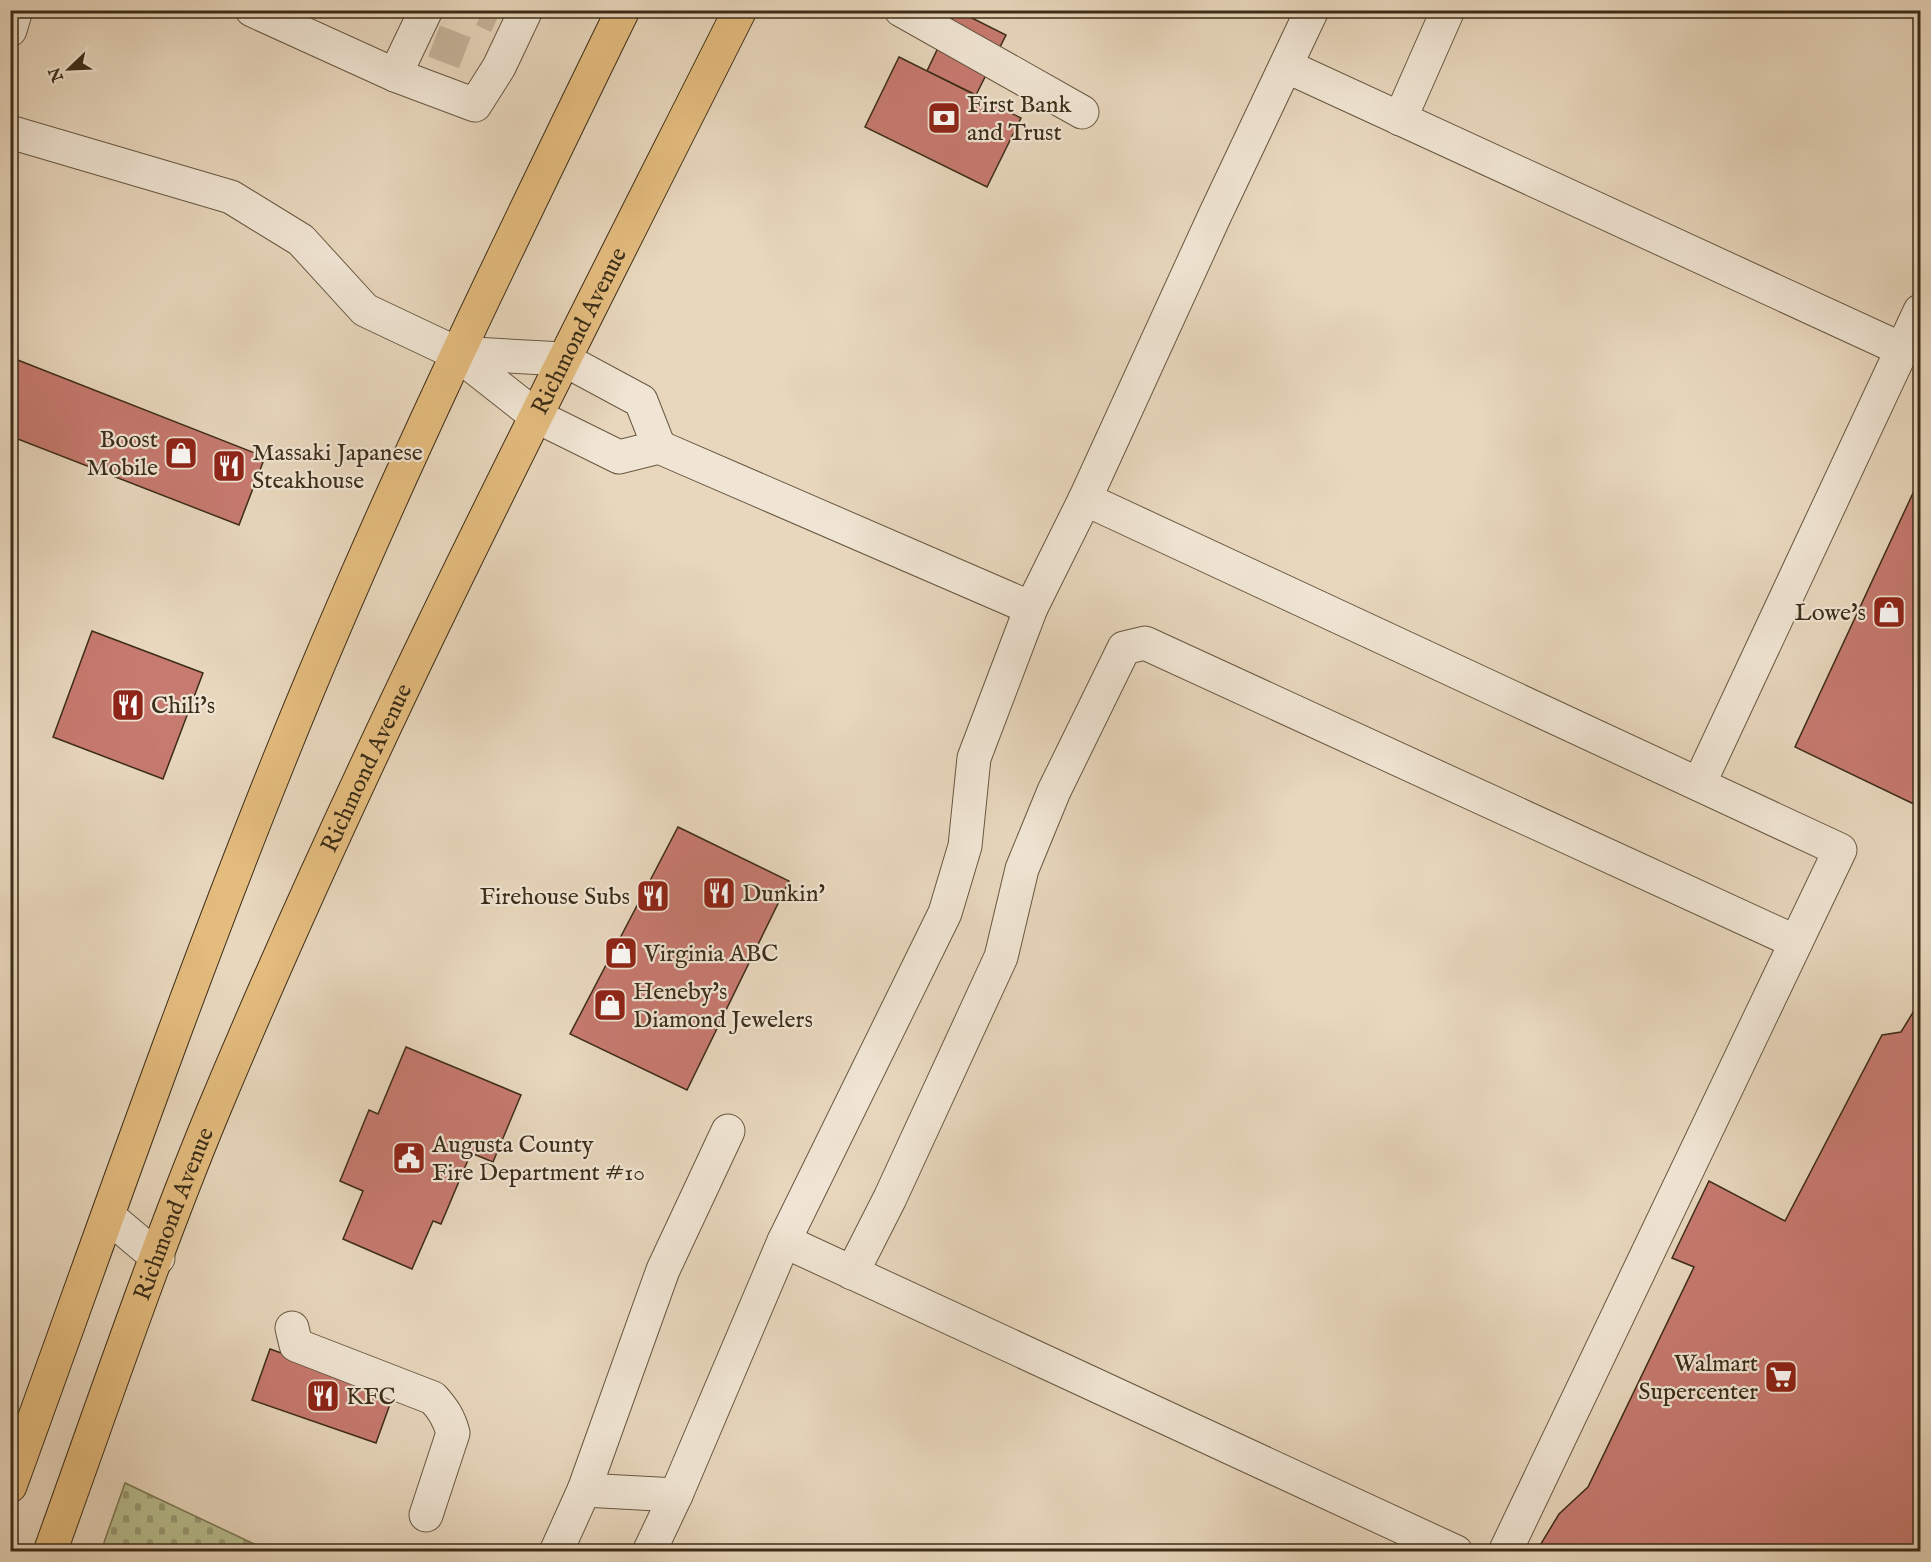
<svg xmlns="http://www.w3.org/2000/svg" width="1931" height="1562" font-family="'IM FELL English',serif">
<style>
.cemetery{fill:url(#cemetery-stones);stroke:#7a7654;stroke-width:1.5}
.building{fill:#c77a70;stroke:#3c2d18;stroke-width:1.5}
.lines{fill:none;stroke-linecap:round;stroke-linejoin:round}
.minor-tunnel{stroke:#c6b59c;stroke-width:33;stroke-dasharray:33 16;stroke-linecap:butt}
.minor-casing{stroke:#675841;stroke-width:35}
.major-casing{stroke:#3c2d18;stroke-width:35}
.minor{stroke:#f0e5d4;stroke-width:33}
.major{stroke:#e4bc7e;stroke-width:33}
.labels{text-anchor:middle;stroke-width:4.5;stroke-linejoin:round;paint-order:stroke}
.poi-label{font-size:24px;fill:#3c2d18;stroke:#f0e5d4;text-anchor:start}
.street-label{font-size:24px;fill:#3c2d18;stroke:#f0e5d4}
</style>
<defs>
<pattern id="cemetery-stones" width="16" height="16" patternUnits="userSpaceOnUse" patternTransform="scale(1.5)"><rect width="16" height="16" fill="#b8be8f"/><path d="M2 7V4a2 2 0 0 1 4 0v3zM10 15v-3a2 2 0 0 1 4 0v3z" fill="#979b74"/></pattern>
</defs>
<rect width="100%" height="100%" fill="#e8d7bd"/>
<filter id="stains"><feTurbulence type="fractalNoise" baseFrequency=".00333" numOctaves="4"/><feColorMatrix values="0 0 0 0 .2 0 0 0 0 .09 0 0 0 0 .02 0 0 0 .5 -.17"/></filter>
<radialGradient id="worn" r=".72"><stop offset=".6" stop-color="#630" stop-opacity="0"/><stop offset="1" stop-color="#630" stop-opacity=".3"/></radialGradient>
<path class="cemetery" d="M125 1483 269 1551H101Z"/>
<g class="building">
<path d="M956 10 1006 35 976 95 927 71Z"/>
<path d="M899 57 1021 118 987 187 865 127Z"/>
<path d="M10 357 265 457 239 525 10 436Z"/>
<path d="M1920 478V807L1795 747Z"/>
<path d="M92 631 203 673 163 779 53 737Z"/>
<path d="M678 827 789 881 687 1090 570 1034Z"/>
<path d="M1920 1001V1552H1536L1559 1514 1588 1487 1694 1267 1672 1258 1709 1181 1785 1221 1882 1035 1901 1032Z"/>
<path d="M406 1047 521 1095 493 1162 471 1153 441 1224 433 1221 412 1269 343 1239 363 1191 340 1181 369 1110 378 1114Z"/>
<path d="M270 1349 394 1393 376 1443 252 1400Z"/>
</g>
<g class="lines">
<g class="minor-tunnel">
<path d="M483 10 498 17"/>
<path d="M434 41 478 58"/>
</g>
<g class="minor-casing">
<g id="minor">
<path d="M252 10 395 75 475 105 499 67 526 10"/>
<path d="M901 10 1082 112"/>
<path d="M10 30 16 10"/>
<path d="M1286 66 1901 349"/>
<path d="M395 75 426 10"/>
<path d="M1400 119 1448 10"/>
<path d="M10 132 231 197 301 240 365 310 456 353 536 416 619 457 659 447 1031 608"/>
<path d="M456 353 563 359 641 401 659 447"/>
<path d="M1085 499 1840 850 1505 1552"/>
<path d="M1699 784 1920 311"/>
<path d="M108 1216 158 1258"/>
<path d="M784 1241 1456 1552"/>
<path d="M852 1273 890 1198 1001 957 1022 869 1054 791 1124 648 1145 643 1796 942"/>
<path d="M292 1328 296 1345 433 1398C443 1409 449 1418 453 1433L426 1515"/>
<path d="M584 1490 676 1495"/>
<path d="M556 1552 584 1490 663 1270 728 1131"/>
<path d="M649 1552 676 1495 784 1241 945 913 965 846 974 758 1031 608 1085 499 1215 215 1312 10"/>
</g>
</g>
<g class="major-casing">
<g id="major">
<path d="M10 1486C98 1244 182 1001 278 763 381 506 502 258 623 10"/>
<path id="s1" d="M50 1552C103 1405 153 1257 212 1114 369 737 557 374 740 10"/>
</g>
</g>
<use href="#minor" class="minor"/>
<use href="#major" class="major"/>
</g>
<defs>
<g id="bank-square" transform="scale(1.725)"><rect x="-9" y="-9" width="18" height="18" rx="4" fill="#8f2418" stroke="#f0e5d4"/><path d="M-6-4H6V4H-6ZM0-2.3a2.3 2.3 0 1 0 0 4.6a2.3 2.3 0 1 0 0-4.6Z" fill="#fff"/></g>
<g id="shop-square" transform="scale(1.725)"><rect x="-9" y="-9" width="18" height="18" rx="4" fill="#8f2418" stroke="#f0e5d4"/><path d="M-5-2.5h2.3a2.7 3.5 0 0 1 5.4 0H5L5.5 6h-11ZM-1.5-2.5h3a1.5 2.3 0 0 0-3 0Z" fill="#fff"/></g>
<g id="restaurant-square" transform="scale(1.725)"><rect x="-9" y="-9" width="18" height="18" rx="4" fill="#8f2418" stroke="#f0e5d4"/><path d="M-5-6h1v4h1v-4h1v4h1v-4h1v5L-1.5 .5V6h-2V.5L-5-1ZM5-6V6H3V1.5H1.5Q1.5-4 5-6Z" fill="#fff"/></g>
<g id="civic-square" transform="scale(1.725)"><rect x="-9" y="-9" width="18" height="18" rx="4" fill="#8f2418" stroke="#f0e5d4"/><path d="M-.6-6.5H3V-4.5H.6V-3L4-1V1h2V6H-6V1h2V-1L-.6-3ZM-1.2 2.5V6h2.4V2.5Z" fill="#fff"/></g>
<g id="supermarket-square" transform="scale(1.725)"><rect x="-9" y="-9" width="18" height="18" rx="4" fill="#8f2418" stroke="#f0e5d4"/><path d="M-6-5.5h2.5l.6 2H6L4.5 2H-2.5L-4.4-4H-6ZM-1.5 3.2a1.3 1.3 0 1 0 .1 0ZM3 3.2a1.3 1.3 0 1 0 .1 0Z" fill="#fff"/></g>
</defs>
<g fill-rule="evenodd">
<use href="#bank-square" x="944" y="118"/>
<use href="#shop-square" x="181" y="453"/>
<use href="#restaurant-square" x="229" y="466"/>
<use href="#shop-square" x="1889" y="612"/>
<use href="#restaurant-square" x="128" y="705"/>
<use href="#restaurant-square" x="719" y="893"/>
<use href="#restaurant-square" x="653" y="896"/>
<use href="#shop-square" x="621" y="953"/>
<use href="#shop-square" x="610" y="1005"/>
<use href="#civic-square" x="409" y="1158"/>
<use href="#supermarket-square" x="1781" y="1377"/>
<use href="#restaurant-square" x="323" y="1396"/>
</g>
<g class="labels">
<g class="poi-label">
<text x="967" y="112">First Bank<tspan x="967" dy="28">and Trust</tspan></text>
<text x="158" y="447" text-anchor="end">Boost<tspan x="158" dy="28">Mobile</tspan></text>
<text x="252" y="460">Massaki Japanese<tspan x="252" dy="28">Steakhouse</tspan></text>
<text x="1866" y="620" text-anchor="end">Lowe's</text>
<text x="151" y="713">Chili's</text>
<text x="742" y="901">Dunkin'</text>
<text x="630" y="904" text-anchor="end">Firehouse Subs</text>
<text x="644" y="961">Virginia ABC</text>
<text x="633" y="999">Heneby's<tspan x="633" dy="28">Diamond Jewelers</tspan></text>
<text x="432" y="1152">Augusta County<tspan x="432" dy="28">Fire Department #10</tspan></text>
<text x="1758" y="1371" text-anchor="end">Walmart<tspan x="1758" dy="28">Supercenter</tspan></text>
<text x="346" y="1404">KFC</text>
</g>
<g class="street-label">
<text dy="8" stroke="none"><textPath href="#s1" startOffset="1332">Richmond Avenue</textPath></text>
<text dy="8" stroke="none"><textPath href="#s1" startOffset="846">Richmond Avenue</textPath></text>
<text dy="8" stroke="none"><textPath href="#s1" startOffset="360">Richmond Avenue</textPath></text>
</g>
</g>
<rect width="1931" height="1562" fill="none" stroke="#e8d7bd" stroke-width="36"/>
<rect x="12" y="12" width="1907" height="1538" fill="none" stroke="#3c2d18" stroke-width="3"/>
<rect x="18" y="18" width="1895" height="1526" fill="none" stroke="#3c2d18" stroke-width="1.5"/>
<g transform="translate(69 69) rotate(247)" stroke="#f0e5d4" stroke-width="4.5" paint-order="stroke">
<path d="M0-4.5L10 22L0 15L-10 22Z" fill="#3c2d18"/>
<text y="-9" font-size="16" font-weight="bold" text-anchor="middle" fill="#3c2d18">N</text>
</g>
<rect width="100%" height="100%" filter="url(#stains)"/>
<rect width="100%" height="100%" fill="url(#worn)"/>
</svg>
